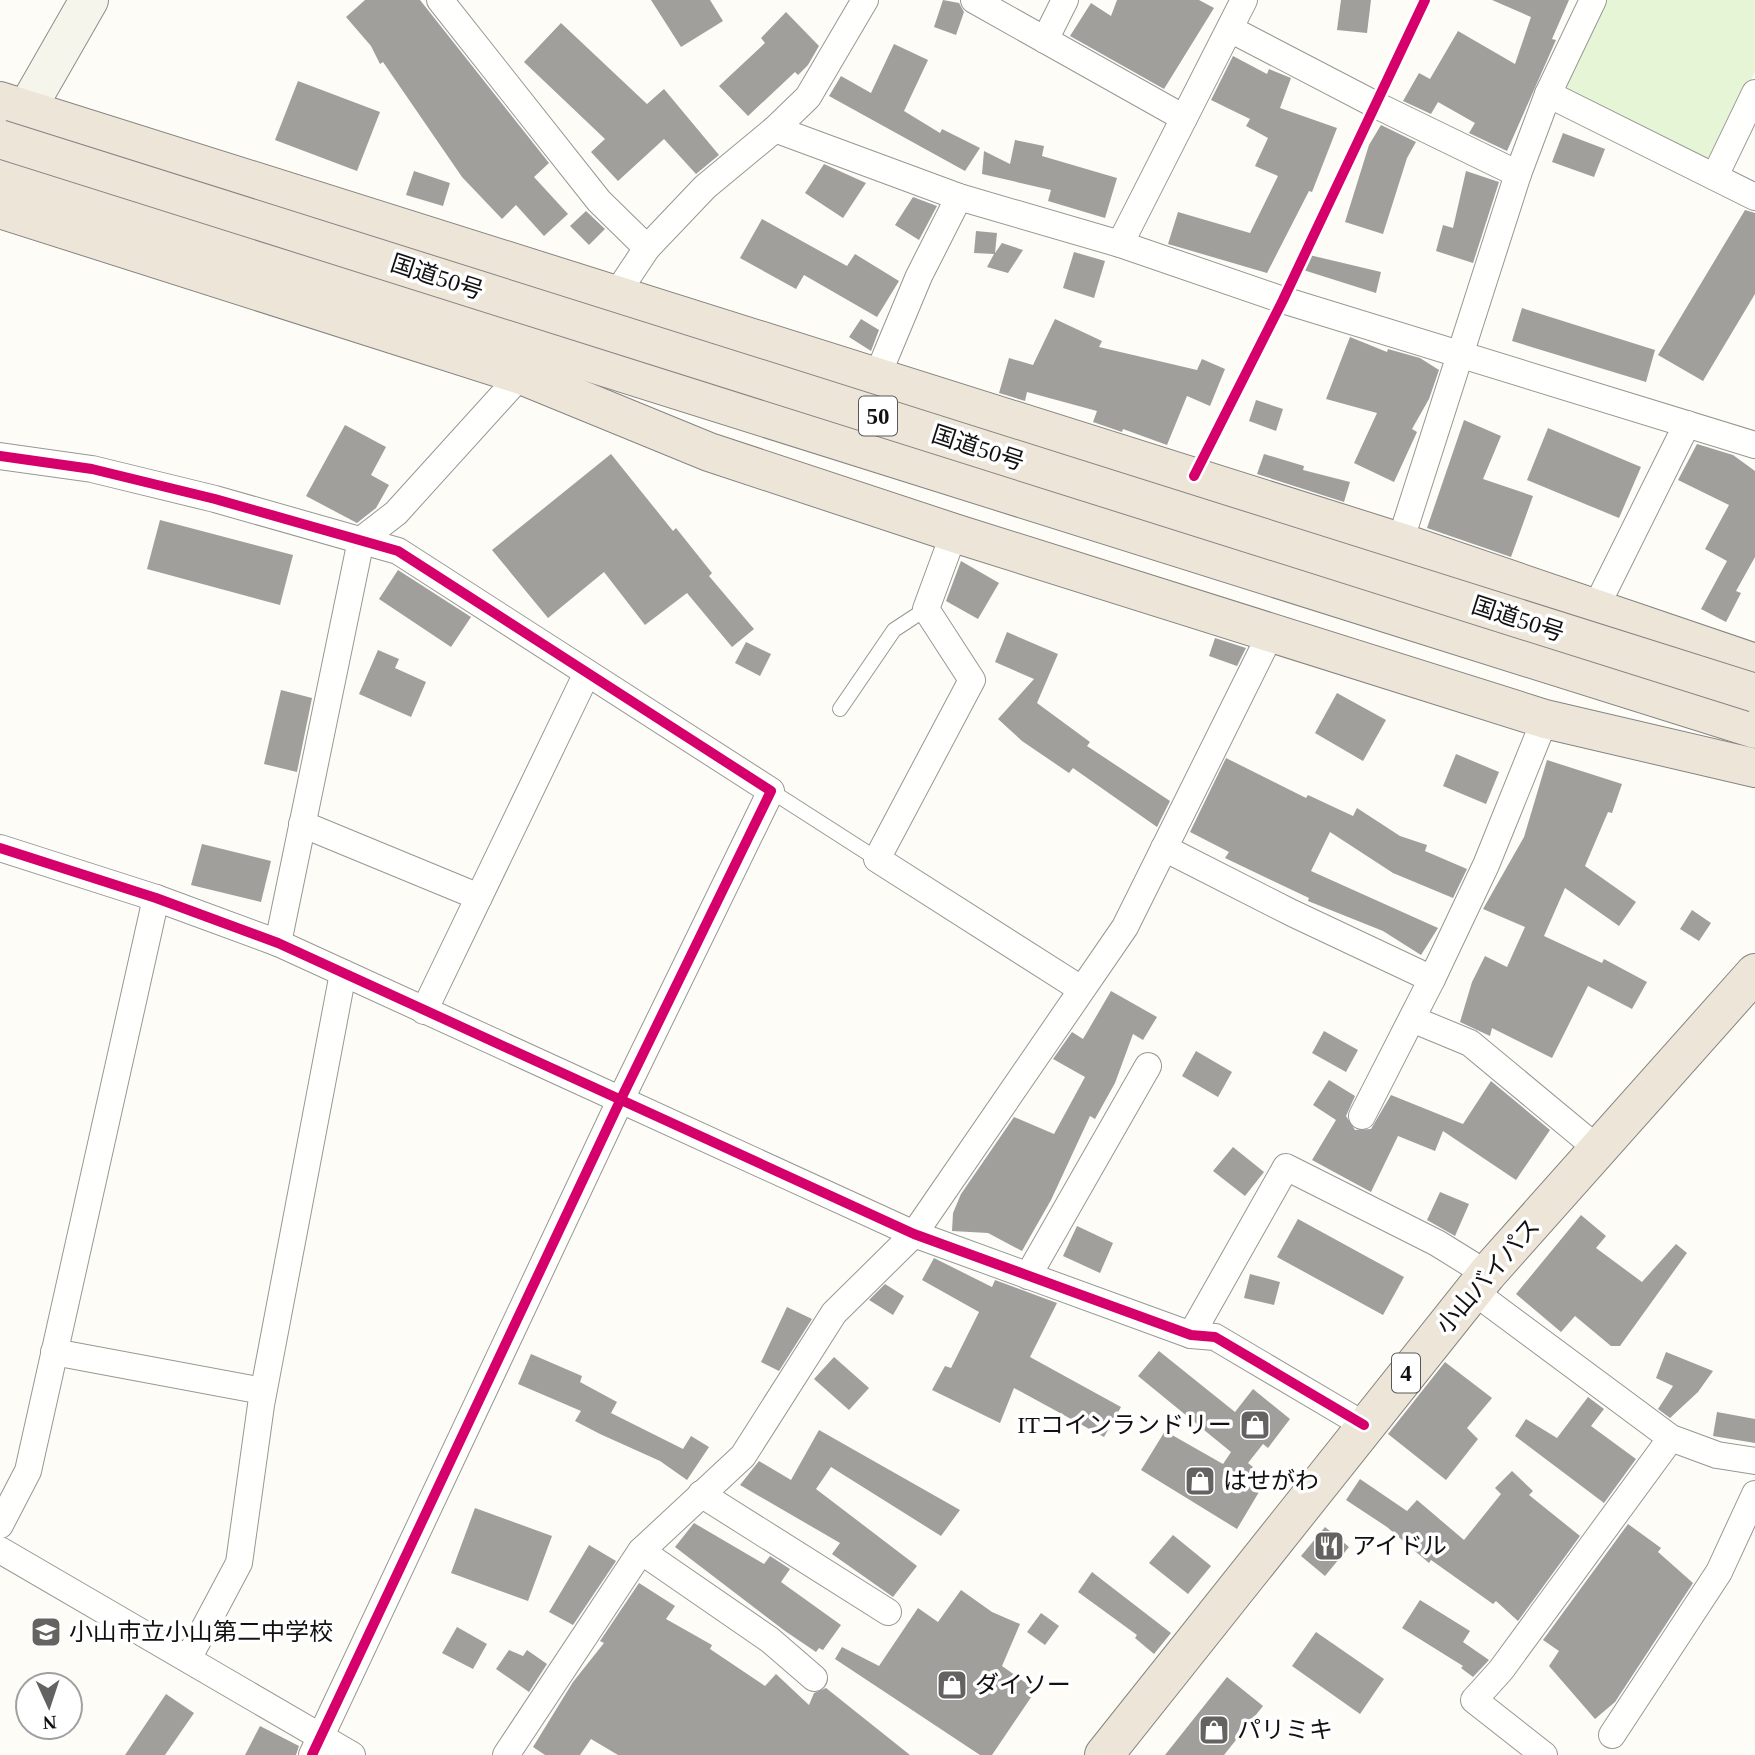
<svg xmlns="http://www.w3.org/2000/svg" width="1755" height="1755" font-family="'Times New Roman','Noto Sans JP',serif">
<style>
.green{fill:#e6f5d5}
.building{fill:#a19f9c}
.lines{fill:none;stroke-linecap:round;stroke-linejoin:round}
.service-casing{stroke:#979795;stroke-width:16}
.minor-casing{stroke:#979795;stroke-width:28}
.secondary-casing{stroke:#8e8d8b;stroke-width:40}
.trunk-casing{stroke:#858482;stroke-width:40}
.service{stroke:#fffffe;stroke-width:14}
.minor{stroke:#fffffe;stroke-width:26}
.secondary{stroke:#f6f5eb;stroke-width:38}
.trunk{stroke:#ede6d8;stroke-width:38}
.trunk-bridge-casing{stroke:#858482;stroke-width:40;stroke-linecap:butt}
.trunk-bridge{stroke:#ede6d8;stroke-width:38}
.cycleway-casing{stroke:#fff;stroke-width:15}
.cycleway{stroke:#d6006c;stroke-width:10}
.labels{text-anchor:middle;stroke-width:7;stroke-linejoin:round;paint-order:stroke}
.shield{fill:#fff;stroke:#585858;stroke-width:2}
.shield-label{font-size:23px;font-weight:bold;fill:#111}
.street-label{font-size:24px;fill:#111;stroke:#fff}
.poi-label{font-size:24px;fill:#111;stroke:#fff;text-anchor:start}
</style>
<rect width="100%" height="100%" fill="#fdfcf7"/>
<path class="green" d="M1604 0H1755V72L1710 163 1560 90Z"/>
<g class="building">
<path d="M365 0H420L549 163 534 177 568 214 544 236 516 205 502 219 462 177 383 62 380 64 371 46 346 17Z"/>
<path d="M651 0H710L723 21 681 47Z"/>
<path d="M943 0 959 3 964 12 956 35 934 27Z"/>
<path d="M1117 0H1199L1214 8 1164 89 1070 36 1091 3 1111 16Z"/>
<path d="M1341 0H1371L1367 33 1337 30Z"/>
<path d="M1492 0H1569L1552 39 1556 40 1507 151 1469 133 1475 123 1438 102 1431 114 1403 101 1419 73 1430 79 1458 31 1515 64 1531 17Z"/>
<path d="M786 12 819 46 808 65 798 75 795 72 748 116 719 86 765 43 761 38Z"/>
<path d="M561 23 647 104 664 89 719 155 696 174 664 139 618 181 591 152 605 139 524 62Z"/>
<path d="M894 44 928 60 904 111 940 133 942 129 980 148 965 171 829 96 841 76 871 93Z"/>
<path d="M1233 56 1267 74 1269 69 1291 78 1280 108 1337 128 1312 192 1309 191 1267 273 1168 244 1178 212 1250 233 1278 176 1255 166 1268 138 1246 126 1250 119 1211 100Z"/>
<path d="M298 81 380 112 357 171 275 140Z"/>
<path d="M1381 125 1416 142 1407 158 1383 234 1345 222 1369 145Z"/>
<path d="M1563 133 1605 149 1594 177 1552 162Z"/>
<path d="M1015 140 1044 146 1042 156 1117 178 1105 218 1048 201 1051 190 982 174 984 151 1010 164Z"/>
<path d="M824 164 866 183 843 218 805 193Z"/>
<path d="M414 171 450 183 443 206 406 195Z"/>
<path d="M1466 171 1499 182 1473 263 1436 251 1443 225 1453 228Z"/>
<path d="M913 197 937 206 919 240 895 225Z"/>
<path d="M1745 210 1755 213V294L1703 381 1658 355Z"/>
<path d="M586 211 605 229 589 245 570 226Z"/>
<path d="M762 219 847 266 855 254 899 281 877 317 804 275 796 289 740 258Z"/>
<path d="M976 231 997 233 995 253 1002 243 1023 250 1008 273 987 267 994 254 974 253Z"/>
<path d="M1074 252 1105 261 1094 298 1063 288Z"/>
<path d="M1301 253 1381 272 1376 293 1297 268Z"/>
<path d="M1522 308 1655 350 1646 382 1512 341Z"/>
<path d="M861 319 879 330 871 351 849 337Z"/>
<path d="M1055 319 1102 341 1099 347 1197 370 1202 359 1225 369 1210 406 1187 396 1167 445 1123 429 1122 432 1093 422 1097 411 1027 392 1025 401 999 393 1009 358 1033 365Z"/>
<path d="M1350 337 1387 352 1388 349 1420 358 1439 370 1429 399 1412 429 1417 432 1394 482 1354 463 1377 413 1326 399Z"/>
<path d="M1256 400 1283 409 1276 431 1249 421Z"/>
<path d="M1464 420 1501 436 1483 479 1533 496 1511 557 1427 528Z"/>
<path d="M345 425 386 447 371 475 389 485 376 508 357 523 306 496Z"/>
<path d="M1548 428 1641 467 1619 518 1527 480Z"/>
<path d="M1697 444 1733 455 1755 471V557L1736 591 1741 593 1726 622 1701 609 1727 561 1705 549 1729 505 1678 480Z"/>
<path d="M611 454 673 531 676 528 712 573 709 576 754 629 732 647 687 593 645 625 604 572 548 618 492 550Z"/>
<path d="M1264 454 1304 466 1303 470 1350 482 1344 502 1257 474Z"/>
<path d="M160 520 293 555 280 605 147 569Z"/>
<path d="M961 561 999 583 978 619 946 601Z"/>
<path d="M398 570 471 617 451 647 379 599Z"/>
<path d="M1007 632 1058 654 1037 703 1090 742 1087 746 1170 801 1157 827 1073 768 1069 773 1022 741 998 719 1034 679 995 662Z"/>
<path d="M1215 638 1246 648 1237 666 1209 656Z"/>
<path d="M746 642 771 654 760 676 735 663Z"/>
<path d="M378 650 399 659 395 668 426 682 411 717 359 694Z"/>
<path d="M281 690 312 698 297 772 264 764Z"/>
<path d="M1337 693 1386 720 1363 761 1315 733Z"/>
<path d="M1456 754 1499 772 1486 804 1443 786Z"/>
<path d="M1226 758 1306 798 1308 795 1353 816 1357 808 1400 836 1427 845 1425 851 1467 869 1453 898 1393 873 1330 832 1311 871 1438 928 1421 955 1383 931 1308 901 1309 898 1225 858 1229 852 1190 832Z"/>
<path d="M1547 760 1622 784 1612 813 1608 812 1585 866 1636 902 1619 926 1565 888 1544 936 1602 963 1604 959 1647 982 1632 1009 1588 986 1552 1058 1492 1028 1490 1036 1460 1022 1472 982 1485 956 1507 967 1525 927 1483 909 1524 837Z"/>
<path d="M202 844 271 861 261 902 191 885Z"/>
<path d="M1692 910 1711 923 1699 941 1680 929Z"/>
<path d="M1111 991 1157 1017 1143 1040 1133 1034 1115 1083 1095 1119 1090 1116 1051 1200 1022 1251 988 1233 952 1231 953 1213 961 1194 1014 1117 1054 1134 1085 1077 1053 1059 1072 1032 1083 1039Z"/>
<path d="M1324 1031 1358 1050 1346 1072 1312 1053Z"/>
<path d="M1196 1051 1232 1072 1218 1097 1182 1076Z"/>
<path d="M1329 1080 1355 1096 1346 1116 1355 1130 1371 1129 1391 1095 1463 1124 1491 1081 1550 1130 1516 1180 1443 1131 1435 1151 1398 1136 1371 1192 1312 1160 1336 1120 1313 1105Z"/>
<path d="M1233 1147 1264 1172 1245 1196 1213 1171Z"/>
<path d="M1440 1192 1469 1204 1455 1236 1427 1220Z"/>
<path d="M1581 1215 1606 1236 1596 1248 1642 1282 1676 1244 1687 1253 1620 1346H1611L1575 1316 1561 1332 1516 1294Z"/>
<path d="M1298 1219 1404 1277 1383 1315 1277 1257Z"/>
<path d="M1077 1226 1113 1243 1100 1273 1063 1256Z"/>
<path d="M934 1258 992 1287 995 1280 1057 1303 1030 1357 1121 1407 1104 1437 1014 1388 1000 1423 932 1390 945 1366 951 1368 979 1312 922 1280Z"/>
<path d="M1250 1274 1280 1282 1274 1305 1244 1298Z"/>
<path d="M885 1284 904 1296 893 1315 869 1300Z"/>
<path d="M787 1307 812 1319 779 1371 761 1362Z"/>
<path d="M1159 1351 1235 1412 1253 1389 1290 1419 1268 1448 1263 1444 1248 1463 1253 1467 1241 1482 1259 1492 1237 1529 1141 1470 1165 1431 1223 1464 1231 1452 1138 1376Z"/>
<path d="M1666 1352 1713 1371 1698 1392 1670 1418 1658 1409 1673 1386 1656 1378Z"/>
<path d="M531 1354 582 1376 580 1382 617 1402 611 1413 683 1449 691 1436 709 1447 687 1480 660 1461 600 1434 575 1421 581 1411 518 1384Z"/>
<path d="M834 1357 869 1388 849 1410 814 1379Z"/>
<path d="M1445 1362 1492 1398 1467 1428 1478 1439 1446 1480 1388 1434Z"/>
<path d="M1588 1397 1604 1409 1591 1426 1636 1459 1604 1503 1515 1436 1526 1419 1557 1438Z"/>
<path d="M1717 1412 1755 1419V1443L1713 1436Z"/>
<path d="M819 1430 960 1510 941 1536 831 1467 816 1489 917 1566 893 1597 832 1554 840 1543 740 1485 759 1461 791 1480Z"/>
<path d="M1512 1471 1533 1491 1529 1495 1580 1536 1518 1621 1496 1601 1493 1604 1431 1560 1429 1563 1387 1527 1346 1500 1360 1479 1407 1511 1417 1500 1464 1540 1501 1494 1495 1488Z"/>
<path d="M475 1508 552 1536 528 1601 451 1573Z"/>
<path d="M694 1523 764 1564 770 1556 790 1569 781 1582 841 1625 823 1650 819 1648 816 1652 785 1631 675 1547Z"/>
<path d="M1628 1524 1661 1548 1658 1552 1693 1583 1615 1702 1595 1719 1549 1666 1559 1651 1543 1640Z"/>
<path d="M1325 1527 1349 1547 1325 1576 1301 1556Z"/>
<path d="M1173 1535 1211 1566 1188 1594 1149 1563Z"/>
<path d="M589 1545 616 1561 573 1625 549 1612Z"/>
<path d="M1092 1572 1171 1633 1154 1654 1135 1638 1137 1635 1078 1592Z"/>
<path d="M639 1583 675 1606 666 1619 712 1645 710 1649 765 1686 776 1674 809 1705 814 1693 826 1688 910 1755H618L591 1739 580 1755H545L533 1747 573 1682 604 1643 600 1641Z"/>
<path d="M961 1590 992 1612 1020 1624 1002 1666 1036 1690 992 1755H980L835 1659 842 1647 879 1666 918 1608 938 1622Z"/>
<path d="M1420 1600 1470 1631 1463 1642 1489 1660 1473 1677 1461 1668 1463 1666 1402 1628Z"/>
<path d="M1041 1613 1059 1626 1045 1645 1027 1632Z"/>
<path d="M457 1627 487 1644 473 1669 442 1653Z"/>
<path d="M1316 1632 1384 1679 1360 1714 1292 1666Z"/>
<path d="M509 1650 523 1656 527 1650 547 1664 529 1692 496 1669Z"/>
<path d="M1227 1677 1263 1706 1224 1755H1165Z"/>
<path d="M166 1694 194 1713 165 1755H125Z"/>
<path d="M260 1726 299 1746 296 1755H245Z"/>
</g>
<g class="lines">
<g class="service-casing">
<g id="service">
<path d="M840 709 894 630 926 609"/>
<path d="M771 791 877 859"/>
</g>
</g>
<g class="minor-casing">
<g id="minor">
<path d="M440 0 599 201 647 248"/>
<path d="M974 0 1184 118"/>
<path d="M1230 29 1376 105 1518 174"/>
<path d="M1045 40 1065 0"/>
<path d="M1548 94 1755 197"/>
<path d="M775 129 959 197 1120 244 1283 300 1755 445"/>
<path d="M1715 176 1755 93"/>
<path d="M1120 244 1244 0"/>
<path d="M615 296 647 248 705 187 775 129 808 97 865 0"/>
<path d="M876 379 919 276 959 197"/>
<path d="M0 456 92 469 215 499 398 551 771 791 620 1101 312 1755"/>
<path d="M954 533 926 609 972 680 877 859 1081 989"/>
<path d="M1400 542 1518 174 1548 94 1593 0"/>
<path d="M1594 611 1687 424"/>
<path d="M302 824 479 897"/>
<path d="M0 848 156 898 278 943 914 1234 1191 1335 1215 1337 1364 1425"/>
<path d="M1164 848 1292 913 1432 979 1486 865 1545 719"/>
<path d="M278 943 361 540 396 513 521 375"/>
<path d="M424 1011 587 673"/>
<path d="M1412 1019 1470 1043 1599 1150"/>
<path d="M1362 1116 1432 979"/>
<path d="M1028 1276 1148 1066"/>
<path d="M1473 1291 1671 1438 1717 1455 1755 1461"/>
<path d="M1191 1335 1286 1167 1437 1243 1487 1274"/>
<path d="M54 1352 263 1391"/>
<path d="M701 1494 888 1612"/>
<path d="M0 1525 28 1471 156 898"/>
<path d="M0 1550 352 1755"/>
<path d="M641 1551 770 1640 814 1678"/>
<path d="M188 1659 239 1563 261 1405 343 973"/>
<path d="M1612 1735 1719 1572 1755 1494"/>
<path d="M506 1755 641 1551 743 1456 834 1313 914 1234 1125 927 1271 633"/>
<path d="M1544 1755 1474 1700 1501 1670 1671 1438"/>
</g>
</g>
<g class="secondary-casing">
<path id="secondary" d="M10 138 89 0"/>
</g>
<g class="trunk-casing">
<g id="trunk">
<path d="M0 101 1400 542 1755 663"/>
<path d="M0 177 1755 729"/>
<path d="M0 209 521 375 709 452 954 533 1545 719 1755 768"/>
<path d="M1104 1755 1487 1274 1755 973"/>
</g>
</g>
<use href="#service" class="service"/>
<use href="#minor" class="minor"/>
<use href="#secondary" class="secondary"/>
<use href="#trunk" class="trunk"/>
<g class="trunk-bridge-casing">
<path id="trunk-bridge" d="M0 139 1755 693"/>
</g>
<use href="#trunk-bridge" class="trunk-bridge"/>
<g class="cycleway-casing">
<g id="cycleway">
<path d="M0 456 92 469 215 499 398 551 771 791 620 1101 312 1755"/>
<path d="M1194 476 1283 300 1425 0"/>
<path d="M0 848 156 898 278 943 914 1234 1191 1335 1215 1337 1364 1425"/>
</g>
</g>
<use href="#cycleway" class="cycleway"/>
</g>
<defs>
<g id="shop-square" transform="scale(1.575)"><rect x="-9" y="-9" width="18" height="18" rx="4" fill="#646362" stroke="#fff"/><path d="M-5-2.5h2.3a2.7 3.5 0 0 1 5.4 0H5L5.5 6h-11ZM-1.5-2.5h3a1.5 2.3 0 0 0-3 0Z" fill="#fff"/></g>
<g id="restaurant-square" transform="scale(1.575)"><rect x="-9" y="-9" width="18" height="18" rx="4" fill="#646362" stroke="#fff"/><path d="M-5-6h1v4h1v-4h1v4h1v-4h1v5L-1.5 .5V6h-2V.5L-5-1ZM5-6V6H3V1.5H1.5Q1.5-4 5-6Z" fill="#fff"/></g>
<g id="school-square" transform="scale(1.575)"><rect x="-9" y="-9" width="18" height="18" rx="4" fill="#646362" stroke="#fff"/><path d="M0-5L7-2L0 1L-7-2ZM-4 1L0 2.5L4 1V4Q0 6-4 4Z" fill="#fff"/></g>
</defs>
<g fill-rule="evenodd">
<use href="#shop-square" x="1255" y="1425"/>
<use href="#shop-square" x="1200" y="1481"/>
<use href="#restaurant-square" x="1329" y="1546"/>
<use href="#school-square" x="46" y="1632"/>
<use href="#shop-square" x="952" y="1685"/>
<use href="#shop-square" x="1214" y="1730"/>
</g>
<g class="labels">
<g class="shield">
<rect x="859" y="396.5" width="38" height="39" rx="5"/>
<rect x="1392" y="1353.5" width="28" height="39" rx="5"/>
</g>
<g class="shield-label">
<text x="878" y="424">50</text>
<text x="1406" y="1381">4</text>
</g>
<g class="street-label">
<text transform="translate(437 277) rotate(18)" y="8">国道50号</text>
<text transform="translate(978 448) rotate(18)" y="8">国道50号</text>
<text transform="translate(1518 619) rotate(18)" y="8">国道50号</text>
<text transform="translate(1488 1276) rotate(-49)" y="8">小山バイパス</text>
</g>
<g class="poi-label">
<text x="1232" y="1433" text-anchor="end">ITコインランドリー</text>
<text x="1223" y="1489">はせがわ</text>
<text x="1352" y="1554">アイドル</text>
<text x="69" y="1640">小山市立小山第二中学校</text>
<text x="975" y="1693">ダイソー</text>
<text x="1237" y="1738">パリミキ</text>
</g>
</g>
<g transform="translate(49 1706) rotate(177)"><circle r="33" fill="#ffffff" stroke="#a0a0a0" stroke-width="2"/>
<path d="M0-5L12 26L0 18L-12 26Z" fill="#646362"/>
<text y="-10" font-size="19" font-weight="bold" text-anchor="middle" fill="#111111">N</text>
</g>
</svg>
